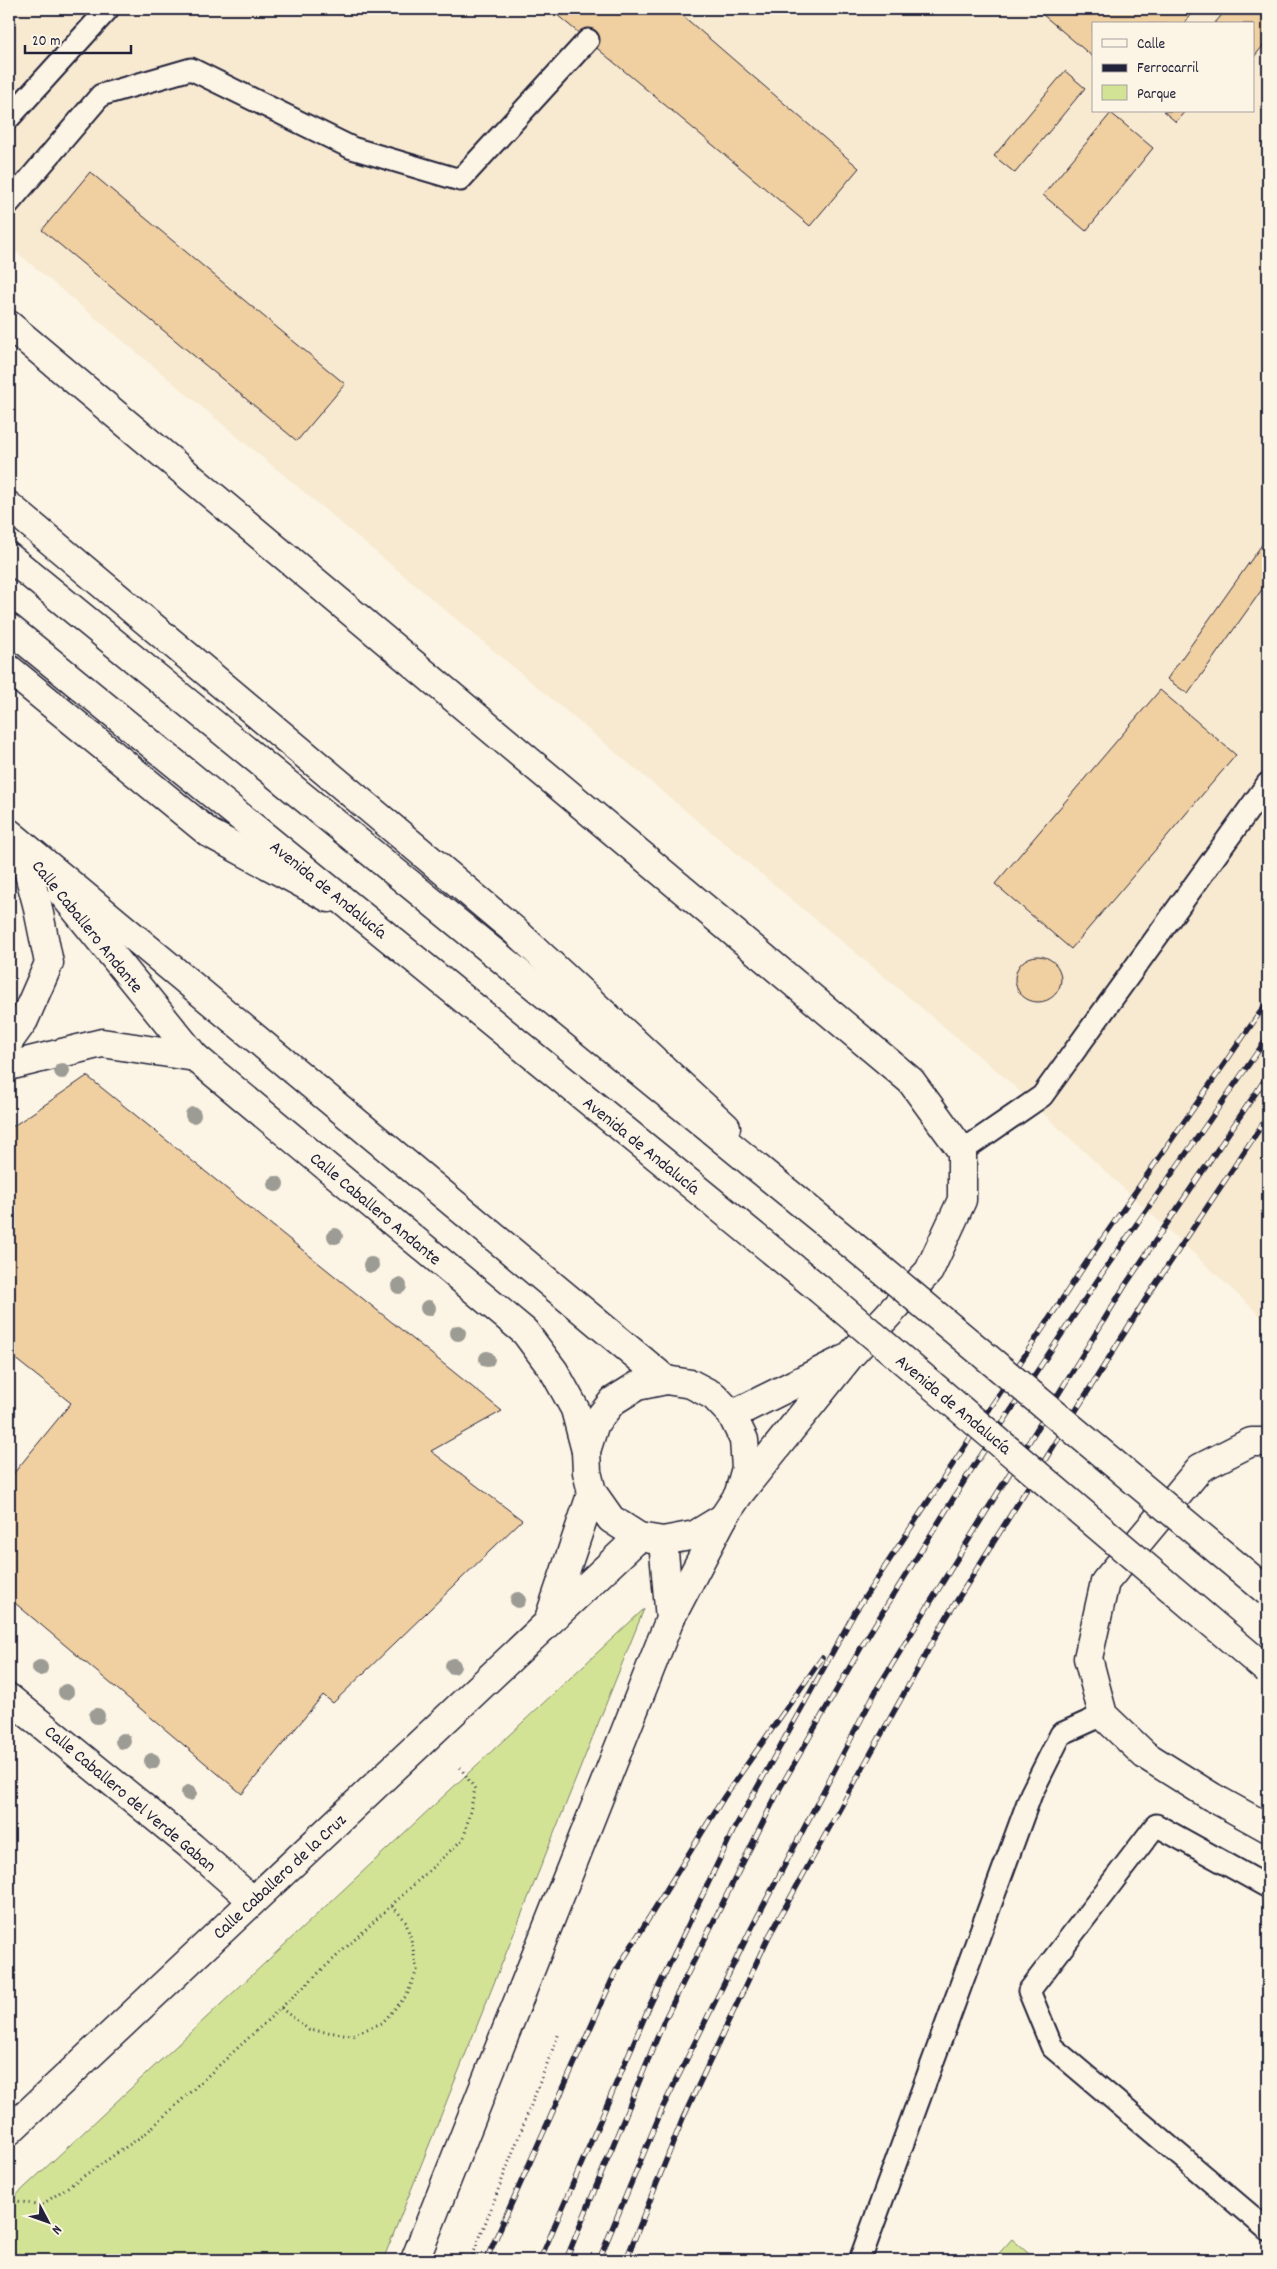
<svg xmlns="http://www.w3.org/2000/svg" width="1277" height="2269" font-family="Dekko,sans-serif">
<style>
.built{fill:#f8ead1;fill-rule:evenodd}
.green{fill:#d3e396;stroke:#7a8268}
.building{fill:#f0cfa1;stroke:#22223b}
.lines{fill:none;stroke-linecap:round;stroke-linejoin:round}
.service-casing{stroke:#22223b;stroke-width:25}
.minor-casing{stroke:#22223b;stroke-width:31}
.primary-casing{stroke:#22223b;stroke-width:31}
.path{stroke:#22223b;stroke-width:3;stroke-dasharray:1 4;stroke-linecap:butt}
.service{stroke:#fcf5e5;stroke-width:21}
.minor{stroke:#fcf5e5;stroke-width:28}
.primary{stroke:#fcf5e5;stroke-width:28}
.rail-casing{stroke:#22223b;stroke-width:5.5}
.rail{stroke:#fcf5e5;stroke-width:4;stroke-dasharray:11;stroke-linecap:butt}
.primary-bridge-casing{stroke:#22223b;stroke-width:31;stroke-linecap:butt}
.primary-bridge{stroke:#fcf5e5;stroke-width:28}
.tree{fill:#9c9b94}
.labels{text-anchor:middle;stroke-width:4;stroke-linejoin:round;paint-order:stroke}
.street-label{font-size:18px;fill:#22223b;stroke:#fcf5e5}
</style>
<rect width="100%" height="100%" fill="#fcf5e5"/>
<filter id="ink" filterUnits="userSpaceOnUse"><feTurbulence type="fractalNoise" baseFrequency=".02" numOctaves="2"/><feDisplacementMap in="SourceGraphic" scale="10" xChannelSelector="R" yChannelSelector="G"/><feConvolveMatrix kernelMatrix="1 2 1 2 8 2 1 2 1" color-interpolation-filters="sRGB"/></filter>
<g filter="url(#ink)">
<path class="built" d="M9 9H1268V1323L1003 1076 9 246ZM1093 24H1253V111H1093Z"/>
<g class="green">
<path d="M644 1609 383 2260H9V2202Z"/>
<path d="M1012 2239 1036 2260H993Z"/>
</g>
<g class="building">
<path d="M550 9H675L859 168 810 226Z"/>
<path d="M1036 9H1195L1183 24H1093V57Z"/>
<path d="M1227 9H1262L1268 14V40L1253 58V24H1214Z"/>
<path d="M1065 71 1085 88 1015 173 994 156Z"/>
<path d="M1163 111H1185L1176 122Z"/>
<path d="M1111 113 1153 148 1086 231 1043 195Z"/>
<path d="M90 172 345 384 297 441 42 230Z"/>
<path d="M1268 536V581L1188 694 1167 679Z"/>
<path d="M1160 690 1236 755 1071 949 995 884Z"/>
<circle cx="1038" cy="979" r="23"/>
<path d="M87 1076 502 1411 431 1451 522 1520 333 1703 323 1695 242 1794 9 1598V1479L71 1403 9 1354V1129Z"/>
</g>
<g class="lines">
<g class="service-casing">
<g id="service">
<path d="M9 118 108 9"/>
<path d="M9 203 101 95 191 69 352 148 460 180 588 40"/>
<path d="M962 1151 1042 1096 1268 783"/>
<path d="M1268 1887 1156 1825 1029 1991 1052 2047 1268 2230"/>
<path d="M860 2260 1031 1794 1061 1734 1103 1715"/>
</g>
</g>
<g class="minor-casing">
<g id="minor">
<path d="M9 325 911 1081 962 1151V1200L929 1271 849 1357 739 1494 723 1518 670 1619 415 2260"/>
<path d="M9 506 514 930 726 1127"/>
<path d="M9 669 209 833 329 898"/>
<path d="M9 833 666 1380"/>
<path d="M62 893 195 1057 525 1332 554 1371 575 1409 586 1451"/>
<path d="M9 1041 24 1020 49 963 37 904 21 844"/>
<path d="M9 1066 102 1043 195 1057"/>
<path d="M732 1415 843 1360"/>
<path d="M1268 1442H1251L1200 1468 1105 1582 1088 1658 1103 1715 1145 1755 1212 1797 1268 1828"/>
<path d="M723 1518 695 1535 663 1541 639 1537 611 1519 592 1492 587 1472 586 1451 595 1423 613 1401 637 1386 666 1380 691 1384 714 1396 732 1415 744 1440 746 1468 739 1493"/>
<path d="M663 1541 670 1619"/>
<path d="M550 1616 592 1492"/>
<path d="M9 1698 192 1847 252 1900"/>
<path d="M9 2131 639 1537"/>
</g>
</g>
<g class="primary-casing">
<g id="primary">
<path d="M9 557 851 1244"/>
<path d="M9 628 818 1288"/>
</g>
</g>
<g class="path">
<path d="M281 2008 309 2030 352 2035 382 2023 407 1995 417 1970 411 1939 405 1920 391 1905"/>
<path d="M9 2199 40 2206 145 2134 464 1838 475 1789 460 1767"/>
<path d="M471 2260 559 2033"/>
</g>
<use href="#service" class="service"/>
<use href="#minor" class="minor"/>
<use href="#primary" class="primary"/>
<g class="rail-casing">
<g id="rail">
<path d="M486 2260 616 1971 724 1797 822 1658"/>
<path d="M540 2260 649 2007 733 1831 855 1612 1090 1257 1268 1001"/>
<path d="M566 2260 664 2021 780 1788 866 1639 968 1475 1105 1269 1268 1037"/>
<path d="M599 2260 663 2107 749 1933 877 1689 1126 1284 1268 1075"/>
<path d="M626 2260 683 2118 768 1938 946 1618 1147 1297 1268 1116"/>
</g>
</g>
<use href="#rail" class="rail"/>
<g class="primary-bridge-casing">
<g id="primary-bridge">
<path d="M851 1244 1268 1592"/>
<path d="M818 1288 1267 1670"/>
</g>
</g>
<use href="#primary-bridge" class="primary-bridge"/>
</g>
<g class="tree">
<circle cx="62" cy="1071" r="8"/>
<circle cx="193" cy="1115" r="8"/>
<circle cx="276" cy="1184" r="8"/>
<circle cx="335" cy="1236" r="8"/>
<circle cx="371" cy="1265" r="8"/>
<circle cx="399" cy="1286" r="8"/>
<circle cx="428" cy="1308" r="8"/>
<circle cx="458" cy="1333" r="8"/>
<circle cx="487" cy="1359" r="8"/>
<circle cx="518" cy="1600" r="8"/>
<circle cx="453" cy="1666" r="8"/>
<circle cx="40" cy="1668" r="8"/>
<circle cx="66" cy="1692" r="8"/>
<circle cx="97" cy="1716" r="8"/>
<circle cx="123" cy="1741" r="8"/>
<circle cx="152" cy="1761" r="8"/>
<circle cx="189" cy="1793" r="8"/>
</g>
</g>
<g class="labels">
<g class="street-label">
<text transform="translate(329 889) rotate(39)" y="6">Avenida de Andalucía</text>
<text transform="translate(88 926) rotate(51)" y="6">Calle Caballero Andante</text>
<text transform="translate(642 1145) rotate(39)" y="6">Avenida de Andalucía</text>
<text transform="translate(376 1208) rotate(40)" y="6">Calle Caballero Andante</text>
<text transform="translate(954 1404) rotate(40)" y="6">Avenida de Andalucía</text>
<text transform="translate(131 1798) rotate(40)" y="6">Calle Caballero del Verde Gaban</text>
<text transform="translate(279 1876) rotate(-43)" y="6">Calle Caballero de la Cruz</text>
</g>
</g>
<rect width="1277" height="2269" fill="none" stroke="#fcf5e5" stroke-width="30"/>
<rect x="15" y="15" width="1247" height="2239" fill="none" stroke="#22223b" stroke-width="2" filter="url(#ink)"/>
<rect x="1092" y="22" width="162" height="90" fill="#fcf5e5" stroke="#a5a1a1"/>
<rect x="1102" y="39" width="25" height="8" fill="#fcf5e5" stroke="#a5a1a1"/>
<text x="1137" y="48" font-size="15" fill="#22223b">Calle</text>
<rect x="1102" y="64" width="25" height="8" fill="#22223b" stroke="#a5a1a1"/>
<text x="1137" y="72" font-size="15" fill="#22223b">Ferrocarril</text>
<rect x="1102" y="85" width="25" height="15" fill="#d3e396" stroke="#a5a1a1"/>
<text x="1137" y="98" font-size="15" fill="#22223b">Parque</text>
<g transform="translate(48 2222) rotate(131)" stroke="#fcf5e5" stroke-width="4" paint-order="stroke">
<path d="M0-4L9 19L0 12L-9 19Z" fill="#22223b"/>
<text y="-8" font-size="14" font-weight="bold" text-anchor="middle" fill="#22223b">N</text>
</g>
<path d="M25 45v8h106v-8" fill="none" stroke="#22223b" stroke-width="2.5"/>
<text x="32" y="45" font-size="15" fill="#22223b" stroke="#fcf5e5" stroke-width="4" paint-order="stroke">20 m</text>
</svg>
